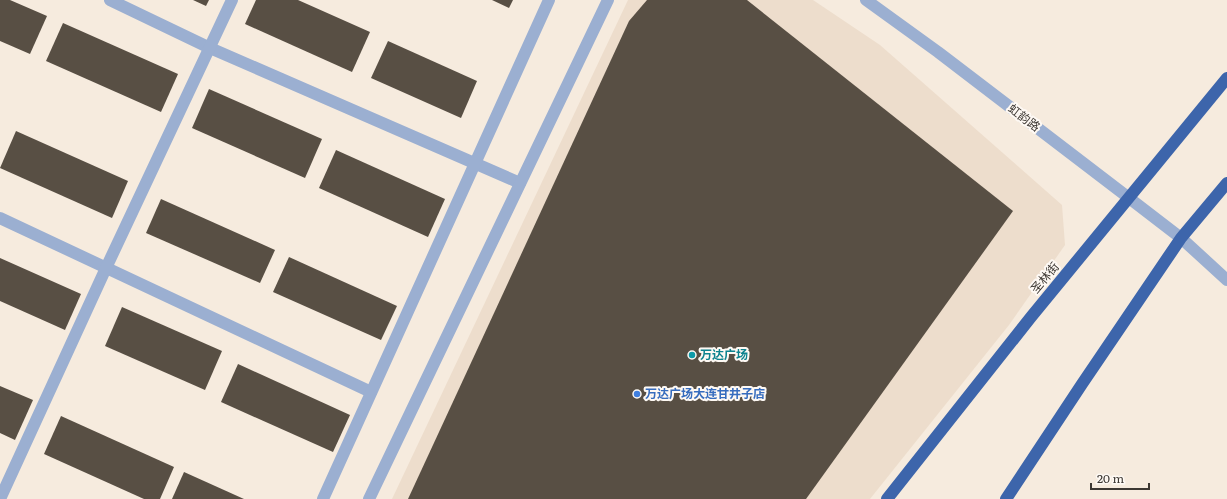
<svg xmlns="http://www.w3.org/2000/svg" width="1227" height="499" font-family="Literata,'Noto Sans SC',serif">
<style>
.commercial{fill:#edddcc}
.building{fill:#584f44}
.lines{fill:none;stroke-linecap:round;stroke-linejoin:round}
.minor{stroke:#9bafd1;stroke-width:12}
.highway{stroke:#3d65ab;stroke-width:12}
.culture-dot{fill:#0f9aa8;stroke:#fef9f4;stroke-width:1.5}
.shop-dot{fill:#3f7fe0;stroke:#fef9f4;stroke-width:1.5}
.labels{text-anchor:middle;stroke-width:4;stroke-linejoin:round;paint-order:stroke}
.street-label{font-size:12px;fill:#3c3732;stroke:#fef9f4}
.culture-label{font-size:12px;font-weight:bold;fill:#0d838f;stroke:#fef9f4;text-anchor:start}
.shop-label{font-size:12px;font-weight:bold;fill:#366cbe;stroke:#fef9f4;text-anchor:start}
</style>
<rect width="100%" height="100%" fill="#f6ebde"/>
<path class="commercial" d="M628 0H813L880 45 1062 205 1065 245 1009 325 870 499H392Z"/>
<g class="building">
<path d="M0 0H10L47 16 30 54 0 41Z"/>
<path d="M193 0H209L206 6Z"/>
<path d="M256 0H298L370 32 352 72 245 24Z"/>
<path d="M492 0H513L509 8Z"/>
<path d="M647 0H747L1013 211 806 499H408L629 21Z"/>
<path d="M63 23 178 74 161 112 46 61Z"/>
<path d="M388 41 477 81 461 118 371 78Z"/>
<path d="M209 89 322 139 305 178 192 128Z"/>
<path d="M16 131 128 181 112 218 0 168Z"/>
<path d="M336 150 445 199 428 237 319 188Z"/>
<path d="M161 199 275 250 260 283 146 233Z"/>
<path d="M289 257 397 306 381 340 273 292Z"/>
<path d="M0 258 81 294 65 330 0 301Z"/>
<path d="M122 307 222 351 205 390 105 346Z"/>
<path d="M238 364 350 415 333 452 221 402Z"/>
<path d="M0 386 33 400 15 440 0 433Z"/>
<path d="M61 416 174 467 160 499H144L44 454Z"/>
<path d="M184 472 244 499H172Z"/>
</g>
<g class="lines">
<g class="minor">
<path d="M110 0 210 48 520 183"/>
<path d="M866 0 938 52 1129 198 1181 238 1227 280"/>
<path d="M0 218 371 392"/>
<path d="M0 499 106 268 232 0"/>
<path d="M323 499 549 0"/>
<path d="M369 499 608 0"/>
</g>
<g class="highway">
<path d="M887 499 1031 317 1227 78"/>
<path d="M1006 499 1082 384 1181 238 1227 183"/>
</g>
</g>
<circle class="culture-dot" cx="692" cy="355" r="4"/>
<circle class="shop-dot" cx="637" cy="394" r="4"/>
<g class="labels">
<g class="street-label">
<text transform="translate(1024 118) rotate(37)" y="4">虹韵路</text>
<text transform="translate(1045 278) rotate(-50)" y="4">圣林街</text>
</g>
<g class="culture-label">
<text x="700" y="359">万达广场</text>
</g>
<g class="shop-label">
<text x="645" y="398">万达广场大连甘井子店</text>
</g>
</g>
<path d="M1091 483v6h58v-6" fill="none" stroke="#3c3732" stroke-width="2"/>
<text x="1097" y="483" font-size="12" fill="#3c3732" stroke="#fef9f4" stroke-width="3" paint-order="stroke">20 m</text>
</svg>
